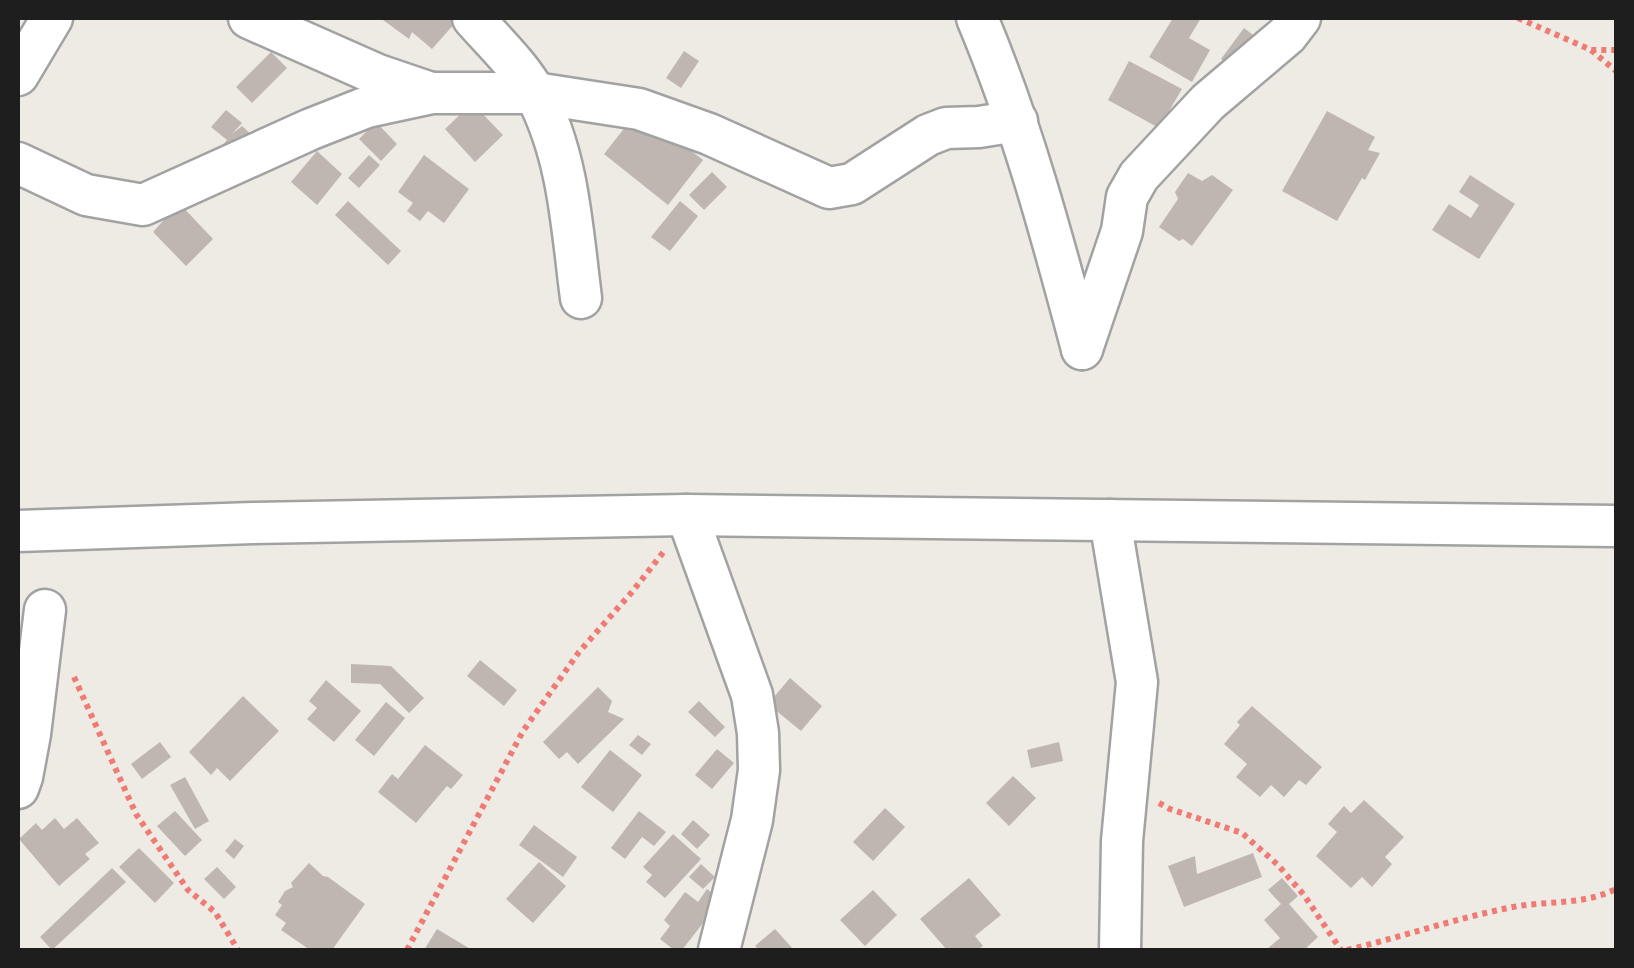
<svg xmlns="http://www.w3.org/2000/svg" width="1634" height="968" font-family="'Open Sans',sans-serif">
<style>
.building{fill:#bfb6b2}
.lines{fill:none;stroke-linecap:round;stroke-linejoin:round}
.street-casing{stroke:#a2a2a2;stroke-width:45}
.path{stroke:#f07b75;stroke-width:6;stroke-dasharray:5 5;stroke-linecap:butt}
.street{stroke:#fff;stroke-width:40}
</style>
<rect width="100%" height="100%" fill="#eeebe5"/>
<g class="building">
<path d="M385 18H452L456 22 432 49 412 32 409 39 383 20Z"/>
<path d="M1173 18H1201L1189 38 1210 50 1192 82 1149 57Z"/>
<path d="M1244 28 1257 38 1234 68 1221 59Z"/>
<path d="M684 51 699 61 681 88 666 78Z"/>
<path d="M271 52 287 68 252 103 236 87Z"/>
<path d="M1129 61 1182 89 1159 128 1108 100Z"/>
<path d="M645 102 666 131 703 160 668 205 604 154Z"/>
<path d="M472 103 503 135 475 162 445 129Z"/>
<path d="M226 110 242 123 232 134 242 126 256 139 214 155 227 140 211 127Z"/>
<path d="M1327 111 1375 137 1368 150 1380 153 1365 180 1362 178 1337 221 1282 191Z"/>
<path d="M376 122 397 144 381 161 359 139Z"/>
<path d="M317 151 342 174 317 205 291 182Z"/>
<path d="M369 155 380 165 359 188 348 178Z"/>
<path d="M424 155 469 189 444 223 428 211 420 221 407 211 413 203 398 192Z"/>
<path d="M712 172 727 187 704 210 689 195Z"/>
<path d="M1188 173 1202 181 1212 175 1233 190 1192 246 1183 239 1179 241 1159 227 1178 199 1175 192Z"/>
<path d="M1470 175 1515 204 1479 259 1432 230 1449 204 1471 218 1479 205 1459 192Z"/>
<path d="M348 201 401 251 388 265 335 215Z"/>
<path d="M680 201 698 216 670 251 651 237Z"/>
<path d="M179 203 213 239 186 266 153 232Z"/>
<path d="M480 660 517 690 504 706 467 676Z"/>
<path d="M351 664 391 666 424 698 409 713 380 684 351 683Z"/>
<path d="M790 678 822 706 801 731 768 704Z"/>
<path d="M326 680 361 711 334 742 307 719 317 708 309 701Z"/>
<path d="M598 687 612 701 608 712 624 719 578 764 567 752 559 759 543 742Z"/>
<path d="M243 696 279 731 230 781 217 768 211 775 189 752Z"/>
<path d="M699 701 725 727 715 737 688 712Z"/>
<path d="M386 702 405 718 374 756 355 740Z"/>
<path d="M1252 706 1322 767 1306 785 1299 780 1284 797 1271 785 1260 797 1236 777 1247 764 1224 744 1240 725 1237 722Z"/>
<path d="M638 735 651 744 642 755 629 745Z"/>
<path d="M160 742 171 757 142 779 131 764Z"/>
<path d="M1059 742 1063 761 1031 768 1027 750Z"/>
<path d="M425 745 463 775 451 789 447 786 416 823 378 792 392 774 398 779Z"/>
<path d="M717 749 734 763 712 789 695 775Z"/>
<path d="M610 750 642 775 613 812 581 787Z"/>
<path d="M1013 776 1036 798 1009 826 986 803Z"/>
<path d="M185 777 209 821 195 829 170 785Z"/>
<path d="M1364 800 1404 837 1385 857 1392 864 1372 887 1362 877 1351 888 1316 856 1337 832 1328 824 1344 806 1351 813Z"/>
<path d="M885 808 905 827 873 861 853 842Z"/>
<path d="M175 811 202 840 185 856 157 826Z"/>
<path d="M639 811 666 832 654 846 642 837 625 859 611 848Z"/>
<path d="M55 818 64 829 77 818 99 843 85 854 90 859 59 886 19 839 36 823 42 830Z"/>
<path d="M693 820 710 835 697 849 681 834Z"/>
<path d="M534 825 577 857 563 877 519 845Z"/>
<path d="M673 834 701 859 665 898 646 882 652 875 643 867Z"/>
<path d="M235 839 244 846 234 859 225 851Z"/>
<path d="M139 848 174 883 155 903 119 867Z"/>
<path d="M1253 853 1262 877 1184 907 1168 866 1195 856 1197 874Z"/>
<path d="M539 862 566 886 533 923 506 899Z"/>
<path d="M309 863 323 876 328 877 365 904 332 950H310L281 930 286 923 275 915 282 905 278 902 285 891 293 887 291 883Z"/>
<path d="M701 864 715 877 703 889 689 877Z"/>
<path d="M217 867 236 887 224 899 204 879Z"/>
<path d="M112 868 126 882 52 950 40 937Z"/>
<path d="M969 878 1001 915 975 936 983 946 977 950H947L920 919Z"/>
<path d="M1282 878 1298 896 1289 904 1318 937 1304 950H1266L1280 938 1264 920 1281 904 1268 890Z"/>
<path d="M707 889 721 900 682 950H674L660 939 670 926 664 920 685 892 698 902Z"/>
<path d="M873 890 897 915 865 946 840 920Z"/>
<path d="M437 929 472 950H424Z"/>
<path d="M775 929 794 950H759L755 946Z"/>
</g>
<g class="lines">
<g class="street-casing">
<g id="street">
<path d="M249 18 378 75 428 92"/>
<path d="M473 18C494 42 521 67 536 95 569 158 572 229 581 298"/>
<path d="M977 18C1022 125 1052 236 1082 349"/>
<path d="M18 75 52 18"/>
<path d="M18 163 86 195 143 205 311 129 367 107 432 93H535L639 109 709 134 829 188 852 184 928 135 946 128 979 127 1017 121"/>
<path d="M1082 349 1122 231 1127 197 1139 176 1208 102 1287 35 1300 18"/>
<path d="M687 515 752 695 758 733 759 770 752 820 719 950"/>
<path d="M1110 520 1137 682 1122 841 1120 950"/>
<path d="M18 531 253 523 687 515 1616 526"/>
<path d="M18 788 22 777 30 734 45 610"/>
</g>
</g>
<g class="path">
<path d="M1518 18 1591 50H1616"/>
<path d="M1591 50 1616 71"/>
<path d="M74 677 136 814 188 890 215 912 238 950"/>
<path d="M1159 803 1170 809 1242 833 1278 865 1304 895 1341 950"/>
<path d="M407 950 523 731 579 652 632 592 665 550"/>
<path d="M1347 950C1401 937 1454 919 1508 908 1544 900 1582 906 1616 889"/>
</g>
<use href="#street" class="street"/>
</g>
<rect width="1634" height="968" fill="none" stroke="#1e1e1e" stroke-width="40"/>
</svg>
